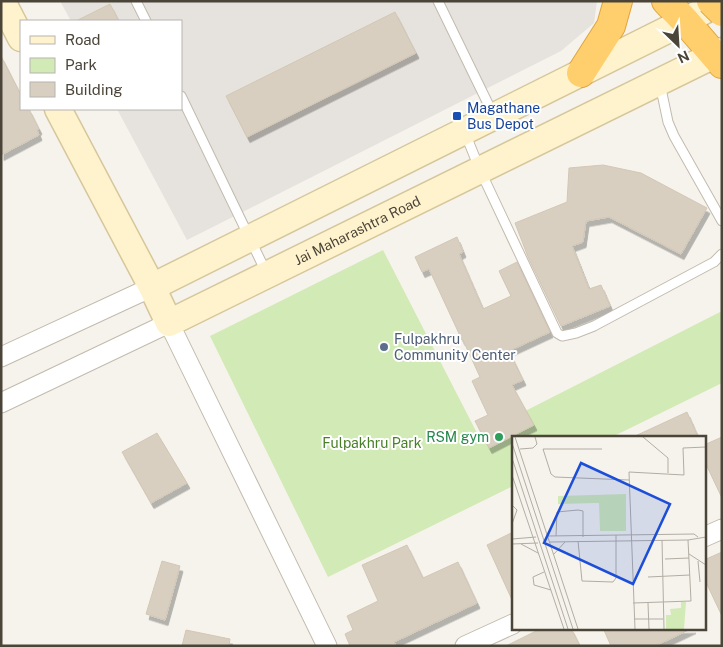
<svg xmlns="http://www.w3.org/2000/svg" width="723" height="647" font-family="'Public Sans',sans-serif">
<style>
.industrial{fill:#e6e2dd}
.green{fill:#d2eab5}
.building{fill:#d8cfc1;stroke:#d3c7b4;filter:url(#shadow)}
.lines{fill:none;stroke-linecap:round;stroke-linejoin:round}
.lane-casing{stroke:#c2bbae;stroke-width:11}
.street-casing{stroke:#c2bbae;stroke-width:21}
.secondary-casing{stroke:#d6c79b;stroke-width:29}
.highway-casing{stroke:#e0a43c;stroke-width:30}
.lane{stroke:#fff;stroke-width:9}
.street{stroke:#fff;stroke-width:19}
.secondary{stroke:#fff3cd;stroke-width:26}
.highway{stroke:#ffcf6e;stroke-width:28}
.highway-bridge-casing{stroke:#e0a43c;stroke-width:30;stroke-linecap:butt}
.highway-bridge{stroke:#ffcf6e;stroke-width:28}
.transit-dot{fill:#1a4fb4;stroke:#fff;stroke-width:2}
.service-dot{fill:#5c6f8a;stroke:#fff;stroke-width:2}
.leisure-dot{fill:#2e9e5b;stroke:#fff;stroke-width:2}
.labels{text-anchor:middle;stroke-width:4;stroke-linejoin:round;paint-order:stroke}
.transit-label{font-size:14px;fill:#164399;stroke:#fff;text-anchor:start}
.street-label{font-size:14px;fill:#4b4439;stroke:#fff}
.service-label{font-size:14px;fill:#4e5e75;stroke:#fff;text-anchor:start}
.leisure-label{font-size:14px;fill:#27864d;stroke:#fff;text-anchor:end}
.park-label{font-size:14px;fill:#4a7f2a;stroke:#fff}
.inset-road{fill:none;stroke:#b2ada4;stroke-width:1}
.view{fill:#1d4ed8;fill-opacity:0.15;stroke:#1d4ed8;stroke-width:2.5}
.inset-edge{fill:none;stroke:#4b4439;stroke-width:2.5}
</style>
<defs>
<filter id="shadow"><feDropShadow dx="3" dy="5.5" stdDeviation="0" flood-color="#0004"/></filter>
</defs>
<rect width="100%" height="100%" fill="#f6f3ec"/>
<path class="industrial" d="M60 1H597L594 23 561 51 187 240 117 109H181V21H71Z"/>
<path class="green" d="M383 250 478 435 722 311V383L612 437H513V486L328 577 210 336Z"/>
<g class="building">
<path d="M110 4 119 21H76Z"/>
<path d="M395 12 416 53 247 137 226 96Z"/>
<path d="M1 56 21 95V109H29L39 129 37 130 39 135 1 155Z"/>
<path d="M603 165 641 173 707 208 681 254 609 217 586 221 583 242 572 246 589 289 601 285 610 306 561 326 528 257 515 223 567 202 569 168Z"/>
<path d="M457 237 463 252 459 254 483 309 511 296 499 271 517 262 550 332 509 351 523 380 512 385 534 425 489 448 475 421 488 415 472 381 480 377 463 340H462L429 269 422 272 415 257Z"/>
<path d="M687 412 698 437H633Z"/>
<path d="M157 433 187 483 151 503 122 452Z"/>
<path d="M722 437V498L704 460V445Z"/>
<path d="M513 532V602L487 545Z"/>
<path d="M407 545 423 578 458 562 477 603 394 642 396 646H350L345 634 353 630 347 616 378 601 362 565Z"/>
<path d="M722 552V616L704 578V560Z"/>
<path d="M162 561 180 566 165 620 146 614Z"/>
<path d="M542 628H571L580 646H506Z"/>
<path d="M603 628H693L655 646H611Z"/>
<path d="M186 630 230 639 229 646H182Z"/>
</g>
<g class="lines">
<g class="lane-casing">
<g id="lane">
<path d="M136 1 146 21"/>
<path d="M438 1 493 114"/>
<path d="M660 84 668 122 674 136 722 221"/>
<path d="M181 96 267 274"/>
<path d="M465 133 480 170 557 333 562 336 576 333 594 326 714 262 722 254"/>
</g>
</g>
<g class="street-casing">
<g id="street">
<path d="M1 357 152 287"/>
<path d="M1 403 169 323 327 646"/>
<path d="M704 537 722 529"/>
<path d="M465 646 513 624"/>
</g>
</g>
<g class="secondary-casing">
<g id="secondary">
<path d="M2 1 21 38"/>
<path id="s1" d="M58 109 152 287 169 323 722 51"/>
<path d="M152 287 685 21 722 1"/>
</g>
</g>
<g class="highway-casing">
<g id="highway">
<path d="M666 1 685 21 722 64"/>
<path d="M581 73 611 26 618 1"/>
</g>
</g>
<use href="#lane" class="lane"/>
<use href="#street" class="street"/>
<use href="#secondary" class="secondary"/>
<use href="#highway" class="highway"/>
<g class="highway-bridge-casing">
<path id="highway-bridge" d="M711 1 722 12"/>
</g>
<use href="#highway-bridge" class="highway-bridge"/>
</g>
<rect class="transit-dot" x="452" y="111" width="10" height="10" rx="2.5"/>
<circle class="service-dot" cx="384" cy="347" r="5"/>
<circle class="leisure-dot" cx="499" cy="437" r="5"/>
<g class="labels">
<g class="transit-label">
<text x="467" y="113">Magathane<tspan x="467" dy="16">Bus Depot</tspan></text>
</g>
<g class="street-label">
<text dy="5" stroke="none"><textPath href="#s1" startOffset="451">Jai Maharashtra Road</textPath></text>
</g>
<g class="service-label">
<text x="394" y="344">Fulpakhru<tspan x="394" dy="16">Community Center</tspan></text>
</g>
<g class="leisure-label">
<text x="489" y="442">RSM gym</text>
</g>
<g class="park-label">
<text x="372" y="448">Fulpakhru Park</text>
</g>
</g>
<g transform="translate(512 436)">
<rect width="194" height="194" fill="#f6f3ec"/>
<path d="M114 58V95H88L87 67 46 68V60ZM169 166H174L172 193H154V179H159L158 173 169 172Z" fill="#d2eab5"/>
<path class="inset-road" d="M3 1 66 193M131 1 156 22V37M0 7 61 193M8 13 21 12 25 8 23 1M90 13H31L39 38 43 41 117 44M0 22 56 193M0 39 52 193M0 69 5 74 0 88M36 100 182 98 186 101M44 100 45 76 66 74 71 75V101M0 103 24 101M150 104 152 193M66 105 70 145 101 146 104 142V99M38 106 176 104 194 101M0 108 26 107M9 108 26 117M42 118 53 106M177 118 194 129M153 123 177 122M186 125 188 146M32 136 21 141 22 149 39 154M136 141 178 139M121 167 179 165 176 104M136 167 137 193M122 183H151M123 193 117 36 172 39 171 12 194 11"/>
<path class="view" d="M69 27 158 68 121 148 32 107Z"/>
<rect width="194" height="194" class="inset-edge"/>
</g>
<rect width="723" height="647" fill="none" stroke="#4b4439" stroke-width="5"/>
<rect x="20" y="20" width="162" height="90" fill="#ffffff" stroke="#b7b4b0"/>
<rect x="30" y="36" width="25" height="8" fill="#fff3cd" stroke="#b7b4b0"/>
<text x="65" y="45" font-size="15" fill="#4b4439">Road</text>
<rect x="30" y="58" width="25" height="15" fill="#d2eab5" stroke="#b7b4b0"/>
<text x="65" y="70" font-size="15" fill="#4b4439">Park</text>
<rect x="30" y="82" width="25" height="15" fill="#d8cfc1" stroke="#b7b4b0"/>
<text x="65" y="95" font-size="15" fill="#4b4439">Building</text>
<g transform="translate(678 45) rotate(155)" stroke="#ffffff" stroke-width="4" paint-order="stroke">
<path d="M0-4L9 19L0 12L-9 19Z" fill="#4b4439"/>
<text y="-8" font-size="14" font-weight="bold" text-anchor="middle" fill="#4b4439">N</text>
</g>
</svg>
